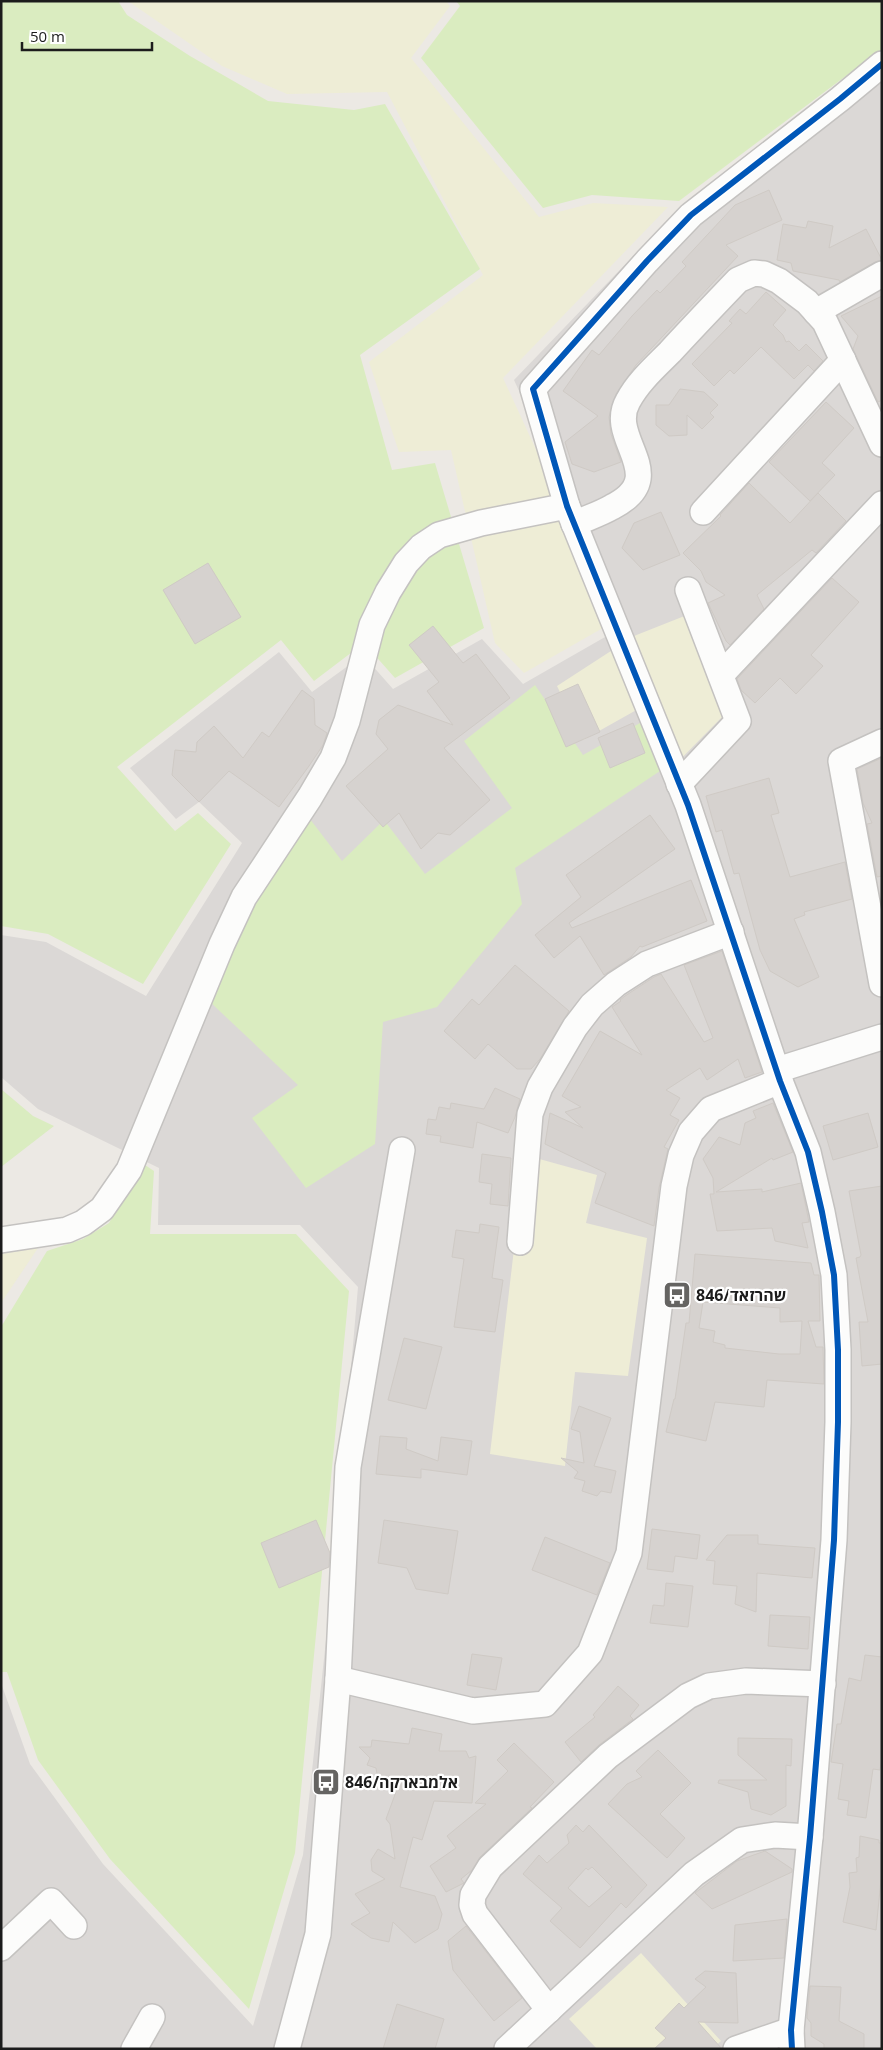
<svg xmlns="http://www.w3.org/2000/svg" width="883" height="2050" font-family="'Open Sans',Heebo,sans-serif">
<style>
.residential{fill:#dbd8d6}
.farmland{fill:#eeedd6}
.grass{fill:#daecc0}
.building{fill:#d6d2cf;stroke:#cfcac5;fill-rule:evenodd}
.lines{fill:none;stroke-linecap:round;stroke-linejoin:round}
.minor-casing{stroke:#c4c2c0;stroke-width:28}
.minor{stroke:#fcfcfb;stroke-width:25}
.cycleway-casing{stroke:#fff;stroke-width:9}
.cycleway{stroke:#0057b8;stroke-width:6}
.labels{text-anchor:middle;stroke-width:4.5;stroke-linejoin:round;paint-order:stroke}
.poi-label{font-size:16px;font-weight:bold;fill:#1c1c1c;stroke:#fff;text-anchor:start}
</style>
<rect width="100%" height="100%" fill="#ece9e4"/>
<path class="residential" d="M882 60V2049H1V1683L30 1764 103 1864 253 2026 303 1855 334 1565 358 1287 300 1225H158L159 1168 38 1109 1 1077V935L46 942 146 996 242 843 199 802 176 819 130 768 279 652 312 692 363 655 393 689 482 639 523 684 626 625 514 380 665 223Z"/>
<g class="farmland">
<path d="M128 1H446L450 6 411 58 539 217 593 203 668 207 503 378 615 621 524 673 495 643 451 450 399 452 369 362 483 275 387 92 287 94 222 66Z"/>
<path d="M687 615 723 716 666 774 640 708 583 740 557 686 634 636Z"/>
<path d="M525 1155 597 1175 586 1223 647 1238 628 1376 575 1372 565 1466 490 1454Z"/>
<path d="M38 1248 1 1303V1254Z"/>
<path d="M641 1953 721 2041 712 2049H597L569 2019Z"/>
</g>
<g class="grass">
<path d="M1 1H118L127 15 190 56 268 101 354 110 385 104 480 269 360 355 392 470 435 463 484 628 395 678 364 643 314 681 281 640 117 767 175 831 198 813 231 844 143 984 48 934 1 926Z"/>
<path d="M456 1H882V49L679 201 592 195 543 208 421 58 460 6Z"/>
<path d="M535 685 583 755 640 723 660 771 515 868 522 904 437 1007 383 1022 375 1144 306 1188 252 1118 298 1085 208 1000 300 806 342 861 384 820 425 874 512 808 464 741Z"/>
<path d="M1 1089 33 1116 54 1126 1 1167Z"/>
<path d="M142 1163 154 1171 150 1234H296L349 1291 295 1853 249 2009 110 1859 38 1760 7 1672H1V1327L47 1251 83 1239 109 1223Z"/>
</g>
<g class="building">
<path d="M769 190 782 220 726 245 738 256 636 365 616 394 609 417 611 434 621 462 594 472 572 464 565 442 598 416 563 391 592 350 599 355 632 316 657 290 660 293 686 266 682 262 735 205Z"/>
<path d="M808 221 833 226 829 248 866 229 882 260 875 262 840 282 839 280 793 271 791 263 777 260 783 224 806 228Z"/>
<path d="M766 292 786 310 773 325 783 335 786 342 789 341 799 351 806 344 823 361 814 371 808 365 794 379 761 347 734 374 730 370 714 386 692 364 732 323 729 321 740 309 746 314Z"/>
<path d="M882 296V400L878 402 853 349 858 336 841 316Z"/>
<path d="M680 389 704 392 718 405 710 413 714 417 702 429 687 415V435L669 436 656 425V405H669Z"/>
<path d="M826 402 854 428 822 463 835 475 810 501 769 462Z"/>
<path d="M749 483 790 523 818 493 846 521 816 553 812 550 757 595 764 609 730 645 726 641 708 603 725 595 706 582 701 571 683 553 721 516 720 515Z"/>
<path d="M661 512 680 555 643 570 622 548 634 523Z"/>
<path d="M208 563 241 617 195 644 163 590Z"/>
<path d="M832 578 859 602 811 655 823 666 796 694 780 678 755 703 741 690 737 679Z"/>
<path d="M433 626 463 663 476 654 510 698 444 748 490 800 450 835 438 833 421 849 399 813 383 827 346 786 388 749 376 734 379 720 398 705 453 725 427 691 439 682 409 645Z"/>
<path d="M578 684 600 732 566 747 545 699Z"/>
<path d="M302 690 314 699 315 725 327 733 323 745 309 766 279 807 229 771 199 802 172 775 175 750 196 752 197 742 214 726 243 758 262 732 269 737Z"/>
<path d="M633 723 645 753 610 768 598 738Z"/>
<path d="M882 758V876L877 877 867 824 872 823 863 803 857 769Z"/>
<path d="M769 778 779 813 771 815 790 877 845 862 852 899 804 912 805 915 794 919 819 977 798 987 770 971 760 950 739 873 734 874 722 830 716 832 706 796Z"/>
<path d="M650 815 675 849 569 923 572 928 691 880 707 921 642 947 640 946 631 957 604 975 580 936 554 958 535 935 581 897 566 875Z"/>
<path d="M722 951 762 1072 745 1078 738 1059 707 1080 700 1068 666 1090 680 1098 670 1115 679 1120 664 1147 668 1149 659 1188 654 1226 595 1203 606 1173 545 1144 550 1113 583 1128 565 1112 581 1107 562 1096 600 1031 642 1055 612 1007 621 1001 620 1000 625 996 654 977 661 974 704 1042 713 1038 684 965Z"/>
<path d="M515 965 569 1011 540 1059 531 1069H517L488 1044 475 1059 444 1031 472 999 479 1005Z"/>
<path d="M495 1088 520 1099 515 1117 508 1133 477 1122 473 1148 440 1142 441 1136 426 1134 428 1119 436 1120 439 1107 450 1109 451 1103 484 1109Z"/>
<path d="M773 1103 793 1152 773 1160 772 1158 716 1192 762 1189V1192L801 1183 809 1222 802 1223 808 1248 775 1241 772 1228 717 1231 710 1194H714L713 1178 703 1159 719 1137 740 1145 745 1123 756 1118 753 1111Z"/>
<path d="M868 1113 878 1147 833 1160 823 1126Z"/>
<path d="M482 1154 511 1158 508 1206 490 1204 492 1184 479 1182Z"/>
<path d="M882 1186V1364L862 1366 859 1322H868L856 1258 860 1257 861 1255 849 1191Z"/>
<path d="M480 1224 499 1227 492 1278 503 1280 495 1332 454 1327 464 1259 452 1257 456 1230 479 1233Z"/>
<path d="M695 1254 811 1263 814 1275H819L820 1321H808L816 1347H823L824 1384 767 1380 764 1407 715 1402 706 1441 666 1432 674 1399H675L686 1323H689ZM703 1302 780 1308V1322L802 1321 800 1354H779L725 1348V1345L713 1342 715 1331 699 1328Z"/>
<path d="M404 1338 442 1347 426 1409 388 1400Z"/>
<path d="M579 1406 611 1418 594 1466 616 1471 611 1493 601 1491 597 1496 582 1491 585 1481 574 1478 578 1472 561 1458 584 1463 580 1432 571 1429Z"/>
<path d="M380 1436 407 1438 406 1449 438 1461 441 1437 472 1441 467 1475 421 1469V1478L376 1474Z"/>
<path d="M316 1520 330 1553 329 1567 279 1588 261 1543Z"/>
<path d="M384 1520 458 1531 448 1594 416 1589 407 1568 378 1563Z"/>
<path d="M652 1529 700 1535 697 1559 675 1556 673 1572 647 1569Z"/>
<path d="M727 1535H758V1544L815 1548 812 1578 757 1573 756 1612 735 1604 737 1586 713 1584 715 1561 706 1560Z"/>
<path d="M545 1537 610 1563 597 1595 532 1570Z"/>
<path d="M666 1583 693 1586 688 1627 650 1623 653 1605 664 1606Z"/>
<path d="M770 1615 810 1617 808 1649 768 1646Z"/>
<path d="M472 1654 502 1658 496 1690 467 1685Z"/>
<path d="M865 1655 882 1657V1756L880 1770 873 1769 866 1818 847 1815 849 1801 838 1799 843 1764 831 1762 837 1724H841L849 1678 861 1681Z"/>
<path d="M618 1686 639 1705 630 1716 633 1719 599 1745 581 1762 565 1742 595 1717 593 1715Z"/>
<path d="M412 1728 442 1734 439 1751H466L469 1758 476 1756 472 1803 434 1801 422 1840 413 1837 400 1887 435 1896 442 1914 438 1929 415 1943 393 1922 389 1942 371 1938 351 1924 370 1913 355 1894 385 1879 372 1871 371 1860 378 1849 395 1859 390 1824 386 1819 400 1781 377 1774 376 1768 367 1765 370 1758 359 1747H371L372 1740 409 1744Z"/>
<path d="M738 1738 792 1739 791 1766 786 1765V1806L771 1815 751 1809 748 1792 718 1783 719 1780H767L738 1755Z"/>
<path d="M514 1743 554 1782 530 1807 532 1808 480 1857 472 1870 461 1879 464 1883 446 1892 430 1866 456 1848 447 1836 486 1804 475 1803 508 1771 497 1760Z"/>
<path d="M658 1750 691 1783 660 1814 685 1838 667 1858 608 1804 627 1784 642 1777 636 1771Z"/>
<path d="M576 1825 583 1832 589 1825 647 1885 626 1908 621 1903 580 1948 550 1921 562 1908 523 1874 539 1855 547 1863 569 1843 567 1835ZM592 1867 612 1887 589 1907 568 1888 586 1868 588 1870Z"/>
<path d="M860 1836 879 1840V1843H882V1870L876 1930 843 1922 850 1887 849 1873 857 1872 856 1858 859 1857Z"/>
<path d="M765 1851 792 1869V1872L712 1909 695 1893 737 1861Z"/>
<path d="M787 1919 784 1958 733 1961 735 1925Z"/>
<path d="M466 1926 522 1998 494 2021 453 1970 448 1941Z"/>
<path d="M705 1971 736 1973 738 2023 698 2022 722 2049H654L666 2038 655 2028 679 2003 684 2008 706 1987 695 1979Z"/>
<path d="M810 1986 841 1987 839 2021 864 2034V2049H824V2044L811 2036V2023L807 2018Z"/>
<path d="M397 2004 444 2019 435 2049H383Z"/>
</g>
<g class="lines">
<g class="minor-casing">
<g id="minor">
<path d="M816 312 882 274"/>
<path d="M703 512 843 360"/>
<path d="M574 524C587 518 600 514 612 507 673 476 606 439 628 401 638 382 655 367 670 352 692 328 715 304 738 280L754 273 764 274 779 281 807 302 825 322 882 444"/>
<path d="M721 675 882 504"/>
<path d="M882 742 841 761 882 984"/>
<path d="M679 784 738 721 688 590"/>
<path d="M777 1070 882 1037"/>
<path d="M1 1240 67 1230 83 1223 102 1209 129 1170 222 944 244 897 310 797 333 758 347 721 372 625 388 592 406 563 421 547 439 535 481 523 567 506"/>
<path d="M520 1242 530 1114 540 1087 575 1027 592 1005 616 984 647 964 731 932"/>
<path d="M338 1679 473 1711 545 1704 590 1653 629 1553 674 1186 681 1155 691 1132 711 1109 780 1081"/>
<path d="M1 1948 51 1901 74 1926"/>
<path d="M549 2010 475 1914 472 1905 473 1895 490 1867 608 1756 688 1696 709 1686 746 1681 823 1684"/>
<path d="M134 2049 152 2017"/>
<path d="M287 2049 318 1934 338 1679 348 1467 402 1150"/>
<path d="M507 2049 694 1874 742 1840 775 1835 810 1837"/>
<path d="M736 2049 791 2030"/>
<path d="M792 2049 791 2030 810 1837 834 1540 838 1422V1350L834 1275 822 1212 808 1152 780 1081 688 805 567 506 533 389 647 261 691 215 840 99 882 64"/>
</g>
</g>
<use href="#minor" class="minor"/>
<g class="cycleway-casing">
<path id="cycleway" d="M792 2049 791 2030 810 1837 834 1540 838 1422V1350L834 1275 822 1212 808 1152 780 1081 688 805 567 506 533 389 647 261 691 215 840 99 882 64"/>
</g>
<use href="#cycleway" class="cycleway"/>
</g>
<defs>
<g id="bus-square" transform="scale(1.4375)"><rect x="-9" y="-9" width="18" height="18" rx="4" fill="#656462" stroke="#fff"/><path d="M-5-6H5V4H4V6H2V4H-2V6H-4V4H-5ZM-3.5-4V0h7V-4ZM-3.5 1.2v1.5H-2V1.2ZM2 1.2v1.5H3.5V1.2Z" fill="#fff"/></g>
</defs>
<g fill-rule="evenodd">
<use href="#bus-square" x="677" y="1295"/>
<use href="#bus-square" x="326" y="1782"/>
</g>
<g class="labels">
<g class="poi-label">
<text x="696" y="1301">846/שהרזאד</text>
<text x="345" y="1788">אלמבארקה/846</text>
</g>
</g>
<rect width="883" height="2050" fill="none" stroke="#1c1c1c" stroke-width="5"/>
<path d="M22 42v8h130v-8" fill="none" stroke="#1c1c1c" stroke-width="2.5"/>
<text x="30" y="42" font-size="15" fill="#1c1c1c" stroke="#ffffff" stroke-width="4" paint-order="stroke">50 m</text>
</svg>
